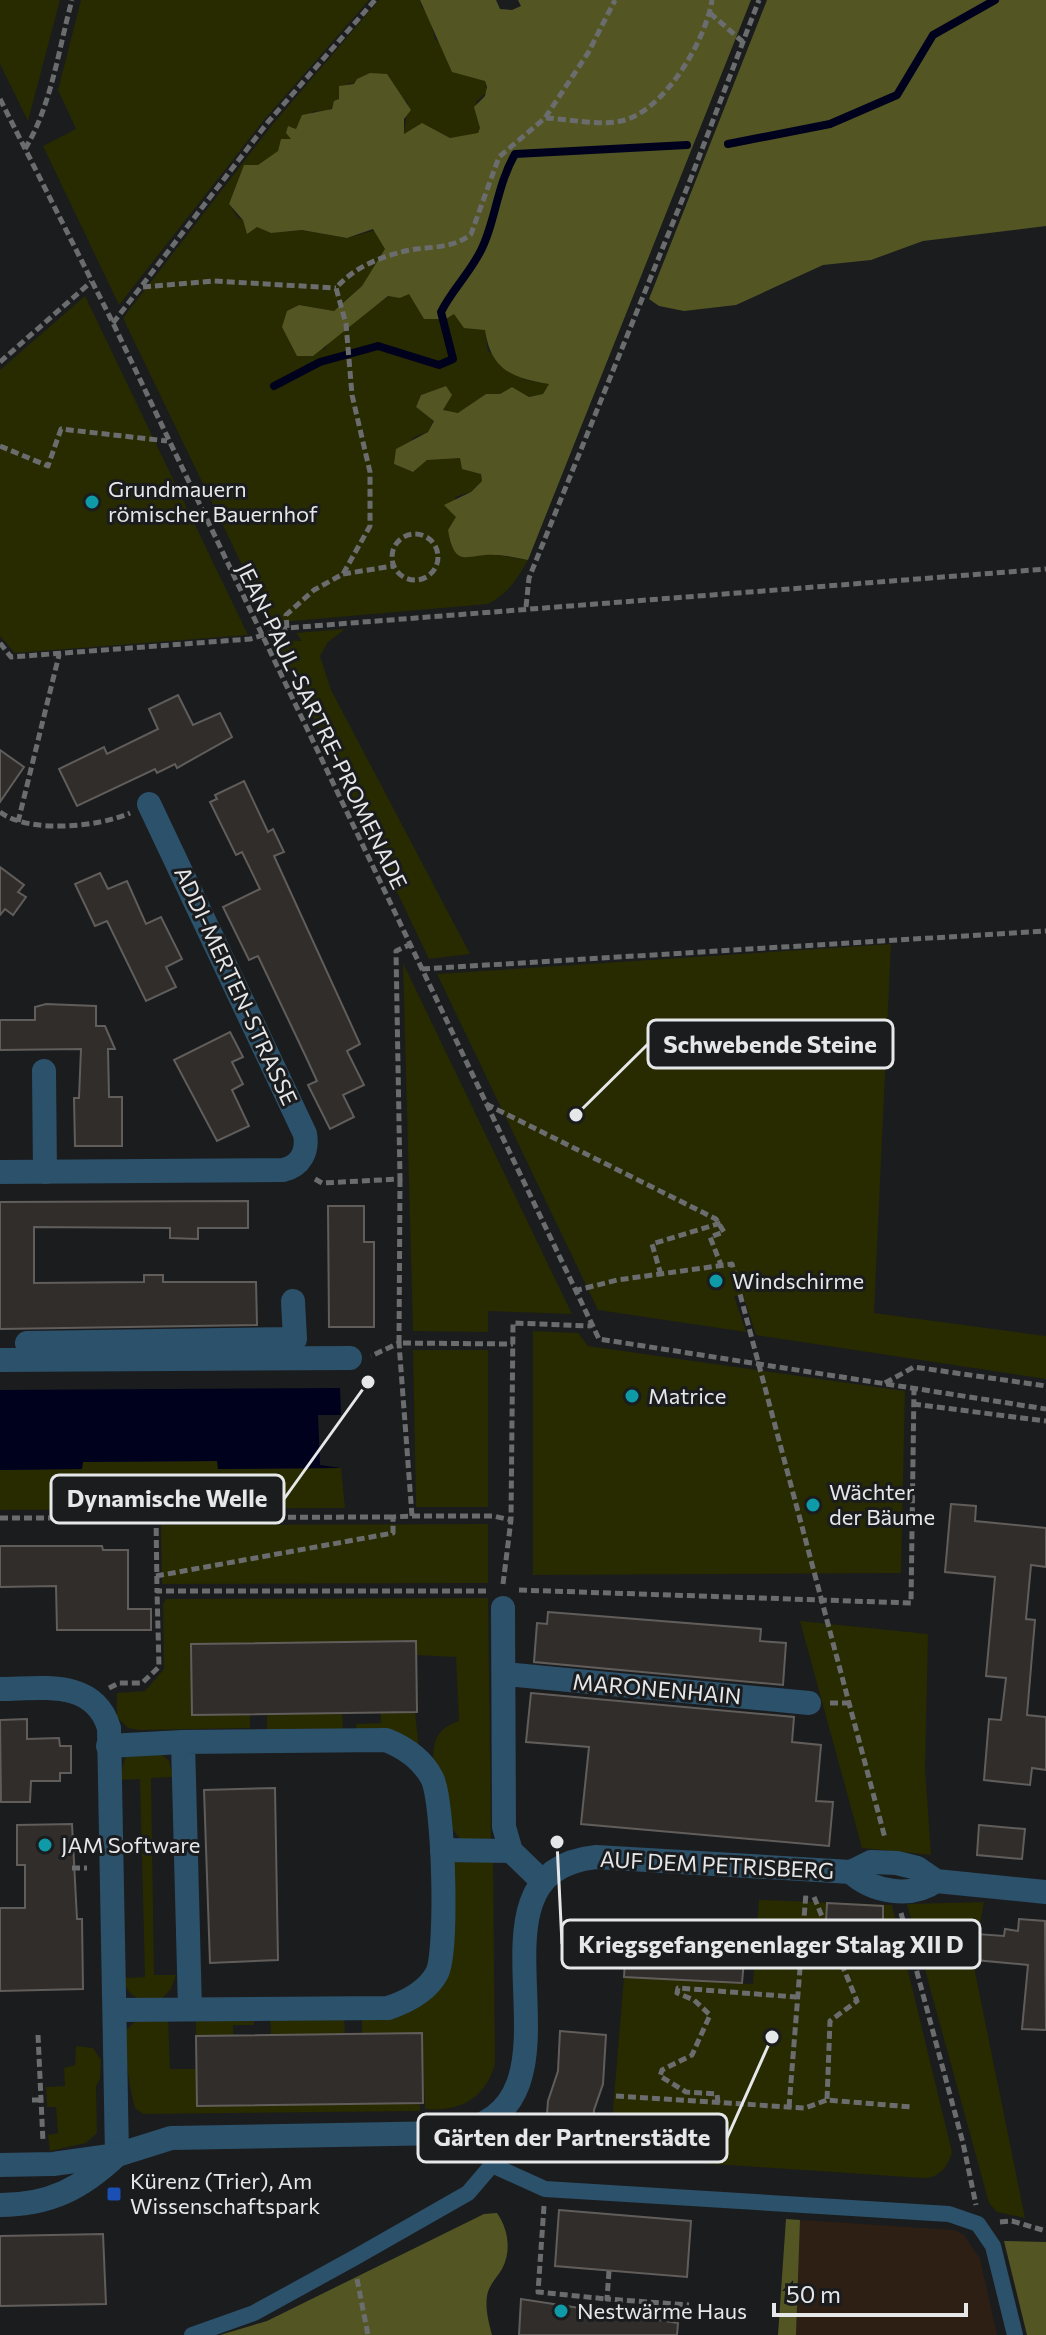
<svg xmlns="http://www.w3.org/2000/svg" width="1046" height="2335" font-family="Commissioner,sans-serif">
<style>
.industrial{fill:#2e1f14}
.green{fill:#282a00}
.forest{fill:#535623}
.water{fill:#00011d}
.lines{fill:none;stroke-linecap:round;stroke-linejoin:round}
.stream{stroke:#00011d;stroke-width:8}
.building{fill:#302d2b;stroke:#605d5b;stroke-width:2}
.path{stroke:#6b6c6e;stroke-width:5;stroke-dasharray:8 4;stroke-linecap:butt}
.lane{stroke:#2c516a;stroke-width:16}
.street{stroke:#2c516a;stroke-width:24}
.culture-dot{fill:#0f9aa8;stroke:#1b1c1e;stroke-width:3}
.transit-dot{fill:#1a4fb4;stroke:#1b1c1e;stroke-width:3}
.labels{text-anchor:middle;stroke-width:6;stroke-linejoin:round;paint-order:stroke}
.poi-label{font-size:22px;fill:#e6e7e9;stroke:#1b1c1e;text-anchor:start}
.street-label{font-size:22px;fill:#e6e7e9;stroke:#1b1c1e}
.leader{fill:none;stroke:#e6e7e9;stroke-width:3}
.callout-dot{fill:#e6e7e9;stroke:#1b1c1e;stroke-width:3}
.callout{fill:#1b1c1e;stroke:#e6e7e9;stroke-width:3}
.callout-label{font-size:24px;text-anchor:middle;font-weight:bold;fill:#e6e7e9}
</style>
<rect width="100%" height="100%" fill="#1b1c1e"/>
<path class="industrial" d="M800 2220 954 2230 964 2235 980 2259 997 2335H796Z"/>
<g class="green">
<path d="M0 0H60L28 121 0 64Z"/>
<path d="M81 0H369L264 120 119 305 43 146 76 129 58 90Z"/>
<path d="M379 0H420L422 8 428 12 435 39 485 81 487 92 476 102 480 128 478 134 450 138 432 129 404 134 408 103C387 84 391 66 357 79L355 84 349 83C339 99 334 115 313 111L296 130 293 127 287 131 292 139 280 142 279 151 258 165 244 166 229 204 238 218 244 220 246 232 257 227 271 233 302 230 347 238 376 230 386 249 362 286 334 311 299 305 324 350 331 338 389 296 400 298 409 293 416 303 454 313 485 330 488 351 525 380 550 384 543 394 529 397 512 387 500 394H486L458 414 443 410 446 386 421 395 416 407 434 420 428 432 414 437 394 464 413 472 426 460 460 457 481 474 482 481 471 492 455 497 456 517 491 554 528 560C517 579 508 594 488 604L270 623 123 318 272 125Z"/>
<path d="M85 296 248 635 15 653 0 636V370Z"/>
<path d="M345 629 328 642 320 656 331 690 470 954 429 959 280 647 284 640 302 641 296 633Z"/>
<path d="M891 944 874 1313 1046 1336V1379L756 1335 743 1295 734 1296 746 1332 598 1310 437 974Z"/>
<path d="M403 963 572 1314 488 1311V1332L413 1331Z"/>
<path d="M533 1331 578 1333 588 1346 905 1391 901 1573 533 1575Z"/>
<path d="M413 1350H488V1507H416Z"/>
<path d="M218 1461V1469L341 1468 345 1508 0 1510V1470L81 1469 82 1462Z"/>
<path d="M488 1524V1583L162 1584 161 1525Z"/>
<path d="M488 1598 491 1841 461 1839C449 1829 447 1814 442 1799 434 1772 421 1732 459 1721L456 1657 416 1655V1641L191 1644 192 1715 250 1714V1728L139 1730 128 1728 117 1717V1693L145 1691 164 1669 163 1604 166 1599Z"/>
<path d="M800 1621 928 1634 925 1768 931 1855 862 1848Z"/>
<path d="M381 1712H415L419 1750 357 1731 356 1724 381 1723Z"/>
<path d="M342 1713 343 1731 267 1732V1714Z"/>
<path d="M160 1753 169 1761 173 1777 151 1778 154 1975H176L171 1989 162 1998 139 1999C130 1994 124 1988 124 1978L145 1977 140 1779 118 1780 126 1757Z"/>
<path d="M493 1857 495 2064C485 2099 460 2112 425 2109L422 2034H362V2015L425 1998 451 1866 456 1861Z"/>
<path d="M759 1900 892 1905 952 2152C947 2168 940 2178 922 2178L609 2157 624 1977 753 1984Z"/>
<path d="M984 1902 973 1962 1025 2218 997 2212 989 2203 907 1904Z"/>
<path d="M196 2016 254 2017V2025H233V2036H196Z"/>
<path d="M270 2016H344L345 2034 271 2035Z"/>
<path d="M168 2018 170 2069H197L420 2103V2111L143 2114 135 2108C128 2082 126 2059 125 2031L136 2021Z"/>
<path d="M76 2046 93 2048 101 2060 100 2079 96 2086 97 2133 86 2143 50 2151 48 2135 58 2133 56 2107H47L46 2087 65 2086 64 2068 75 2065Z"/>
</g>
<g class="forest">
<path d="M420 0H496L500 9 512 10 521 6 518 0H751L528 560C517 558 506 555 495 555 468 553 455 571 448 530L456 517 444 505 471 492 482 481 481 474 462 469 460 458 427 460 413 472 394 464 396 449 428 432 434 421 416 407 421 395 446 386 452 395 443 410 458 413 486 394H500L512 387 529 397 543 394 549 384C512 378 491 370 485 330L464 328 454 314 446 319H424L409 294 400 298 388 296 313 356H297L282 327 287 311 299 305 334 311 362 286 385 249 373 229 347 238 302 230 271 233 257 227 247 234 243 220 229 204 244 165H258L278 151 281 139H291L286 133 288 126 296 129 302 115 332 109 334 101 339 99V86L354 84 357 79 370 73 387 74 411 110 404 119V134L422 123 450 138 478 133 480 128 474 107 485 96 487 87 485 81 452 72Z"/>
<path d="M767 0H1046V226L923 241 871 260 823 265 736 305 684 311 659 306 649 299Z"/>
<path d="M497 2213C508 2229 512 2250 502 2269 497 2278 489 2284 487 2296 485 2309 489 2323 492 2335H220L267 2321 484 2214Z"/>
<path d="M786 2219 800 2220 796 2335H778Z"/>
<path d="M1004 2241 1046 2242V2335H1027Z"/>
</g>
<path class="water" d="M340 1388 341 1415H318L320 1465 341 1468 218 1469 217 1461 83 1462 82 1469 0 1470V1390Z"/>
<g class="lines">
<g class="stream">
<path d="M728 144 830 124 897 95 933 35 995 0"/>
<path d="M274 386 320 362 378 346 439 365 453 359 441 312C452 290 468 275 479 254 495 226 496 187 515 154L687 145"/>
</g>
</g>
<g class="building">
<path d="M178 695 193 725 220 713 232 737 177 768 175 764 157 773 155 769 77 806 59 769 104 747 107 754 158 729 149 709Z"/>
<path d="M0 750 24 767 0 802Z"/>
<path d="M244 781 268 832 273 829 284 852 274 856 360 1044 347 1051 364 1085 343 1095 354 1117 330 1129 308 1085 317 1081 306 1057 258 956 249 960 223 907 260 889 242 852 236 855 210 802 217 799 215 795Z"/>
<path d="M0 867 24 885 18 892 26 897 13 915 5 909 0 915Z"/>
<path d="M100 873 108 889 127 881 146 924 161 917 182 959 166 967 176 987 146 1001 107 921 95 926 75 884Z"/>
<path d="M46 1004 96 1006V1026H105L115 1049H108L109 1097H122V1146H75L74 1098H79L81 1049 0 1050V1020H35V1007Z"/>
<path d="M230 1032 243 1057 232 1062 243 1084 232 1090 249 1126 217 1141 174 1060Z"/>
<path d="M248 1201V1228H198V1239L170 1238V1228L34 1227V1283L144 1282V1275H163V1282H256L257 1325 0 1329V1202Z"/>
<path d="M328 1206H364V1242H374V1327H329Z"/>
<path d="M951 1504 976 1506 975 1521 1046 1528V1567L1031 1565 1026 1619 1035 1620 1027 1715 1046 1717V1770L1032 1768 1030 1785 984 1780 989 1719 1001 1720 1006 1678 986 1676 995 1577 945 1572Z"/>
<path d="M0 1546H102L103 1550H128V1609H151V1630H57L56 1586 0 1587Z"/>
<path d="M548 1612 761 1629 760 1641 786 1643 783 1685 534 1662 537 1623 547 1624Z"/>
<path d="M416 1641 417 1712 192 1715 191 1644Z"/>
<path d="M531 1693 794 1717 792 1742 821 1745 816 1801 833 1802 829 1846 581 1824 589 1747 526 1742Z"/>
<path d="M27 1719V1739L59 1738 60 1746H71V1773H60V1781H31L30 1802H1L0 1720Z"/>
<path d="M275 1788 278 1960 210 1963 204 1790Z"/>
<path d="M72 1824 77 1919H82L83 1989 0 1991V1908H25V1865H17V1825Z"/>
<path d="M979 1825 1025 1829 1022 1859 977 1855Z"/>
<path d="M827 1903 883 1906V1925L826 1922Z"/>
<path d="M1019 1919 1045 1921 1046 2030 1022 2029 1028 1965 975 1960 977 1934 1004 1936 1005 1929 1018 1931Z"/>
<path d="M627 1929 746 1937 742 1983 624 1977Z"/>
<path d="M560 2031 606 2035 603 2084 594 2110 590 2158 544 2155 548 2101 558 2071Z"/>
<path d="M422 2033 423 2103 197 2106 196 2036Z"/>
<path d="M559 2210 691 2221 687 2277 555 2266Z"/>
<path d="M103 2234 106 2304 0 2306V2236Z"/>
<path d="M521 2299 678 2323 677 2335H519Z"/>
</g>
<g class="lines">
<g class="path">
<path d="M710 13 743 42"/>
<path d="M0 99 113 323 599 1339 1046 1409"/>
<path d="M546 118C569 119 599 126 621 121 664 112 706 40 712 0"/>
<path d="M25 149C52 104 58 51 72 0"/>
<path d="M143 287 214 281 336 288"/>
<path d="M113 323 268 122 375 0"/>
<path d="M0 362 91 282"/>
<path d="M0 446 48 466 61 429 167 441"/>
<circle cx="415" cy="557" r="23"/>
<path d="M343 574 393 566"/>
<path d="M526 607 529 578 691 178 759 0"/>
<path d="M287 628 286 615 314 590 343 574 370 526V472L352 395 346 324 336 288C356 265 387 254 416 249 434 247 456 247 471 234L499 157 545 118 588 53 615 0"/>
<path d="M0 643 11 657 250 639 287 628 1046 569"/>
<path d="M0 812C29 834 99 827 130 813"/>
<path d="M18 822 59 655"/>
<path d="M422 969 1046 931"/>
<path d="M486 1104 716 1219 724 1232 710 1237 721 1265"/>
<path d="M315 1179 322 1183 400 1179 396 951 409 945"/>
<path d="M400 1179 399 1343 513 1344"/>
<path d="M661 1275 652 1244 721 1223"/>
<path d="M574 1291 617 1280 732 1264 885 1838"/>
<path d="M885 1383 914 1367 1046 1386"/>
<path d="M913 1404 1046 1421"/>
<path d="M156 1516 157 1591H489"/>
<path d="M412 1516H493L511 1520"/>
<path d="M0 1518 393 1517"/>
<path d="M156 1576 393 1533V1517L412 1516 399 1343 371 1356"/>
<path d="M503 1584 511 1520 513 1323 591 1326"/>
<path d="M519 1590 911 1603 914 1389"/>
<path d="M109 1688 119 1683H142L159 1667 157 1591"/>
<path d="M830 1703H849"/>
<path d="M72 1868H87"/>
<path d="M814 1897 857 2001 830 2021 827 2100 912 2107"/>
<path d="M901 1913 963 2143 976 2205"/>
<path d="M38 2035 43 2142"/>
<path d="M616 2096 805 2108 827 2100"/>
<path d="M32 2100H40"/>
<path d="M718 2103 717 2094 686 2092 660 2076 662 2070 692 2055 710 2015 694 2000 677 1993 678 1988 796 1997"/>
<path d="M789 2107 806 1893"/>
<path d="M544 2206 538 2292 607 2299"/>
<path d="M1000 2222 1012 2221 1046 2231"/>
<path d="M609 2271 607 2299 689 2305"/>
<path d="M357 2279 368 2335"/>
</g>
<g class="lane">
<path d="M473 2127 492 2165 545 2189 949 2214 978 2224 993 2246 1015 2335"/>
<path d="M192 2335 254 2313 354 2258 468 2193 492 2165"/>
</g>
<g class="street">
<path d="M44 1071 45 1172"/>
<path d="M0 1172 283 1170C301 1166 308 1151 305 1134L149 804"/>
<path d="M27 1343 295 1339 293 1301"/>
<path d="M0 1360 350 1358"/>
<path d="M503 1608 504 1827 511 1851 542 1881"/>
<path d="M506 1674 809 1703"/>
<path d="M0 1689C41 1689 94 1678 109 1728L117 2155"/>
<path d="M108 1746 183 1742"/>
<path d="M442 1850 511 1851"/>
<path d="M851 1872C872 1892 911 1899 936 1881"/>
<path d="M116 2010 388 2008C406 2002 427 1992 437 1973 448 1951 444 1801 432 1778 422 1759 406 1748 386 1740L183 1742 190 2009"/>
<path d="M0 2165 53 2164 117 2155 171 2138 447 2133C611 2115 442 1873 596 1857L851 1872 871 1862 897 1863 917 1868 936 1881 1046 1892"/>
<path d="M0 2205C50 2205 82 2188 117 2155"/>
</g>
</g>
<g class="culture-dot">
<circle cx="92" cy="502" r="8"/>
<circle cx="716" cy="1281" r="8"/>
<circle cx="632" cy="1396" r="8"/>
<circle cx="813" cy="1505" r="8"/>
<circle cx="45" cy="1845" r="8"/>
<circle cx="561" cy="2311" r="8"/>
</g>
<rect class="transit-dot" x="106" y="2186" width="16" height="16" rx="4"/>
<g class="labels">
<g class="poi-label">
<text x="108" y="497">Grundmauern<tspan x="108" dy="25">römischer Bauernhof</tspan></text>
<text x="732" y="1289">Windschirme</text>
<text x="648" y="1404">Matrice</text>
<text x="829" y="1500">Wächter<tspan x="829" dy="25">der Bäume</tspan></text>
<text x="61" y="1853">JAM Software</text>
<text x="130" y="2189">Kürenz (Trier), Am<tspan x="130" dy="25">Wissenschaftspark</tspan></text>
<text x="577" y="2319">Nestwärme Haus</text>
</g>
<g class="street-label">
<text transform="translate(322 726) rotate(64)" y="8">JEAN-PAUL-SARTRE-PROMENADE</text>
<text transform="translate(236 986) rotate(65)" y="8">ADDI-MERTEN-STRASSE</text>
<text transform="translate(657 1689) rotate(5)" y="8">MARONENHAIN</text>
<text transform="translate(717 1865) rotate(3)" y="8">AUF DEM PETRISBERG</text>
</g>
</g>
<path class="leader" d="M576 1115L648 1044M368 1382L284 1499M557 1842L562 1944M772 2037L727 2138"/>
<g class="callout-dot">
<circle cx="576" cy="1115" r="8"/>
<circle cx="368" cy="1382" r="8"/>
<circle cx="557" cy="1842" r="8"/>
<circle cx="772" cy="2037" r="8"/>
</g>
<g class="callout">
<rect x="648" y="1020" width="245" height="48" rx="8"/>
<rect x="51" y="1475" width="233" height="48" rx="8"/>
<rect x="562" y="1920" width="418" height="48" rx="8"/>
<rect x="418" y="2114" width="309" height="48" rx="8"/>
</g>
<g class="callout-label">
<text x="770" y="1053">Schwebende Steine</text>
<text x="167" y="1507">Dynamische Welle</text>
<text x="771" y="1953">Kriegsgefangenenlager Stalag XII D</text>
<text x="572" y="2146">Gärten der Partnerstädte</text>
</g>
<path d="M774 2303v12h192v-12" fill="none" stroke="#e6e7e9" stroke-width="4"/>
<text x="786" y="2303" font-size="24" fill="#e6e7e9" stroke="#1b1c1e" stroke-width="6" paint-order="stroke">50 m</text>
</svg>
